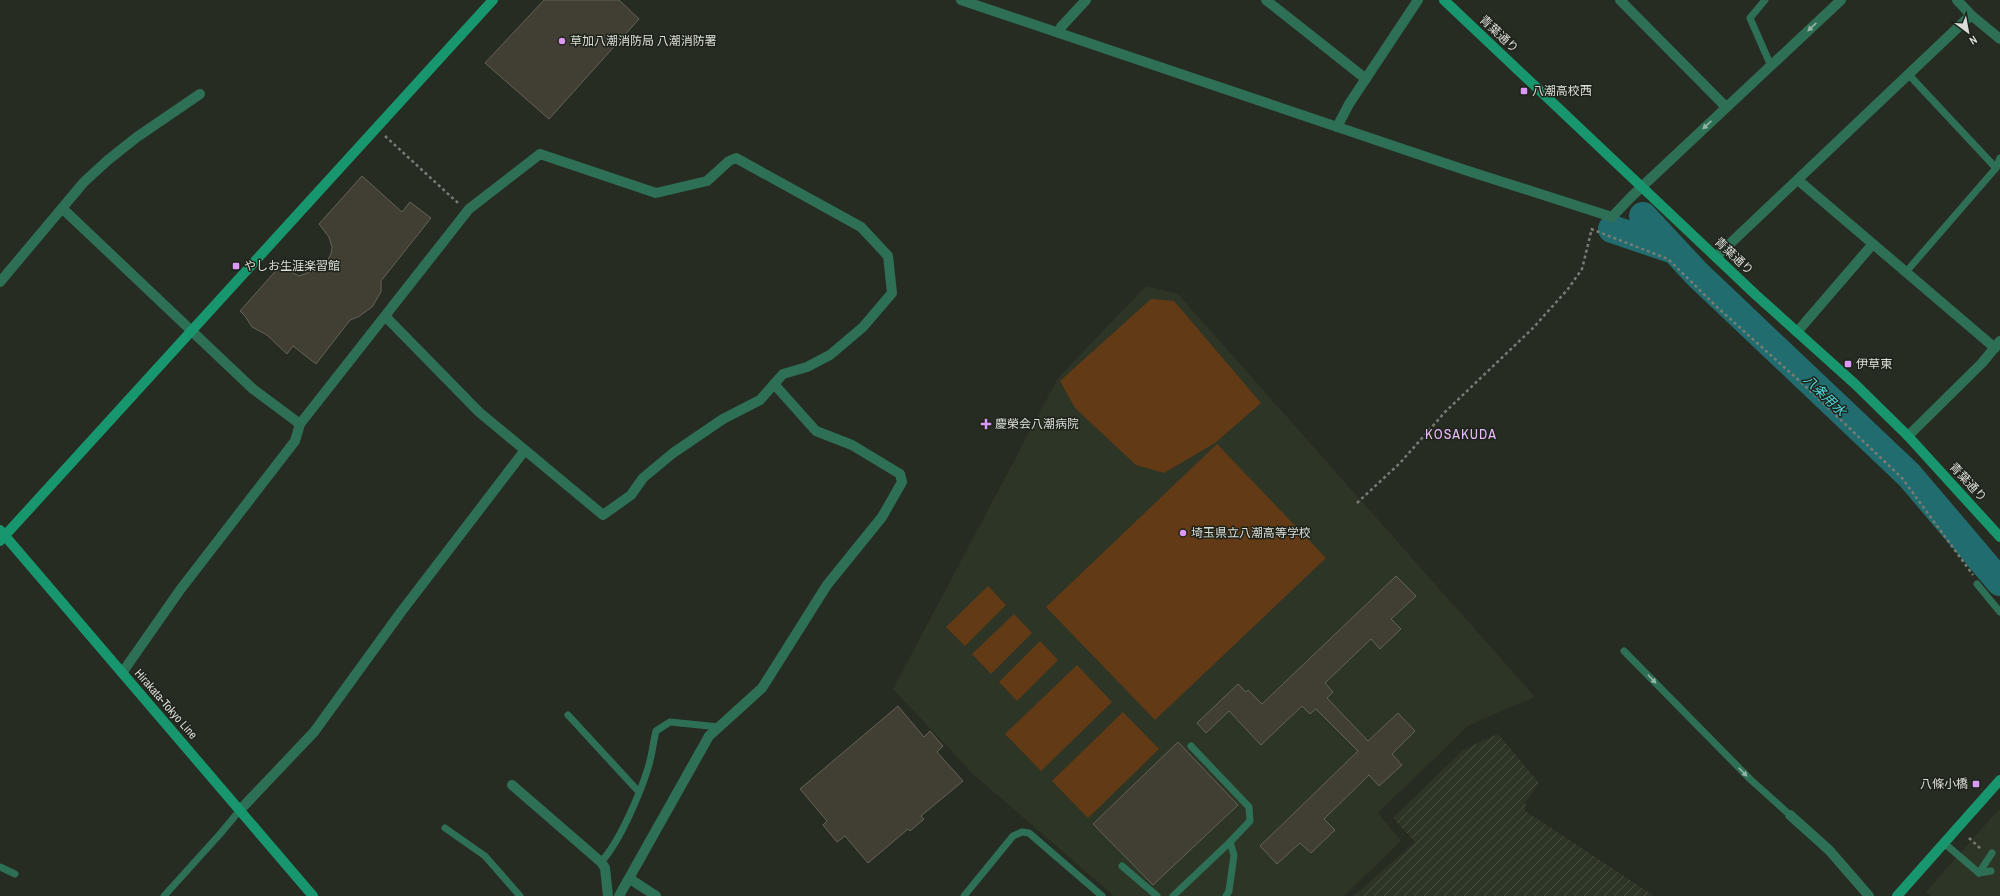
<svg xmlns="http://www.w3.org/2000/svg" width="2000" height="896" font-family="'Archivo Narrow','Noto Sans JP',sans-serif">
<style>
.built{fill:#2d3526}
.industrial{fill:url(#industrial-furrows)}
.pitch{fill:#623a15}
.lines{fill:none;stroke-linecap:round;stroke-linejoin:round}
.river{stroke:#216c6f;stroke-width:28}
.building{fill:#413e34;stroke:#656257}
.path{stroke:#787c74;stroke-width:2.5;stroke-dasharray:3 3;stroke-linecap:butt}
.lane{stroke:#2e7056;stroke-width:7}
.street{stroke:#2e7056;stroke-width:10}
.secondary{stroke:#18976e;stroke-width:10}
.oneway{fill:#96b3a5}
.poi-dot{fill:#db99f5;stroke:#1e231a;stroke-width:1.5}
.labels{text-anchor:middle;stroke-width:3;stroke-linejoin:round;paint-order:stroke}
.street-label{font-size:12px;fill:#dcdfd9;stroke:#1e231a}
.poi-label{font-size:12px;fill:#dcdfd9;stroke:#1e231a;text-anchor:start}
.water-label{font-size:13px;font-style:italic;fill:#4fdce2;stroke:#1e231a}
.quarter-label{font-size:14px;letter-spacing:1px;fill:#e7b9fa;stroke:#1e231a}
</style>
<defs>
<pattern id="industrial-furrows" width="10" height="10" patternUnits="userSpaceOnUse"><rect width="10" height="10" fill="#2d3526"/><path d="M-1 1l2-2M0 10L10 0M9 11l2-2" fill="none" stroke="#4b5245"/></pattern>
</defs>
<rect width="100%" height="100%" fill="#272c23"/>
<g class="built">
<path d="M1146 286 1178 294 1535 697 1469 725 1378 813 1401 841 1344 896H1114L973 774 893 689 1058 378Z"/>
<path d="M2000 808V896H1931L1926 892Z"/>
</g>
<path class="industrial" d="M1498 734 1539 783 1526 801 1525 811 1654 896H1354L1415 842 1393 818 1463 750Z"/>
<g class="pitch">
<path d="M1151 299 1174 301 1261 403 1215 443 1164 473 1136 465 1075 408 1060 381Z"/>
<path d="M1217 444 1326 558 1155 720 1046 607Z"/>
<path d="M988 586 1006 605 965 646 946 627Z"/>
<path d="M1014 614 1032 633 991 674 972 654Z"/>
<path d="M1040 641 1058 660 1017 701 999 682Z"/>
<path d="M1077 665 1112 702 1041 771 1005 734Z"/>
<path d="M1123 712 1159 749 1088 818 1052 781Z"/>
</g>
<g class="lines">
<g class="river">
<path d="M1643 216 1697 274 1909 475 2000 582"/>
<path d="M1612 229 1671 249"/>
</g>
</g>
<g class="building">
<path d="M544 0H619L639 19 549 119 485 63Z"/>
<path d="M362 176 402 212 410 202 431 218 381 281V292L372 307 358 317 350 320 316 364 293 346 287 354 267 335 252 327 245 316 240 311 280 266 299 276 318 269 327 261 331 254 332 247 329 237 319 224Z"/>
<path d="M1396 576 1416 596 1391 619 1401 629 1380 649 1371 639 1325 683 1333 692 1327 698 1368 741 1398 713 1415 731 1392 754 1402 765 1379 786 1369 775 1324 819 1335 830 1311 853 1300 843 1277 864 1260 846 1358 751 1316 709 1310 714 1302 706 1261 745 1229 711 1206 733 1197 723 1238 684 1246 692 1248 690 1262 704Z"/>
<path d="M898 706 924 737 930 731 943 746 937 752 963 781 921 816 924 819 910 831 908 829 868 863 845 836 837 842 823 825 827 821 800 789Z"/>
<path d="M1178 742 1238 805 1153 885 1093 824Z"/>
</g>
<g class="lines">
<g class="path">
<path d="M385 136 458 203"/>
<path d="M1591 229 1668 259 1718 308 1803 384 1902 478 1973 575"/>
<path d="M1357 503 1400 463 1445 412 1533 328 1568 289 1582 269 1592 228"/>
<path d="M1969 838 1981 849"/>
</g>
<g class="lane">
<path d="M1765 0 1750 18 1771 66"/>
<path d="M1909 75 1996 168"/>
<path d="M1906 272 1996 168 2000 158"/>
<path d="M1977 584 2000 612"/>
<path d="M1624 651 1751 780 1790 815"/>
<path d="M568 715 638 791"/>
<path d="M1191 746 1249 807 1250 821 1230 842 1234 855 1229 891 1226 896"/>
<path d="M445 828 485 856 520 896"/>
<path d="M1944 843 1979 873 1991 871"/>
<path d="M601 862C619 843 640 794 648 768 652 756 653 743 656 731L670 722 719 727"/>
<path d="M1122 866 1157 896"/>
<path d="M0 867 15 874"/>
<path d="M1979 873 1992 853"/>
<path d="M164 896 220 834 240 810"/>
<path d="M964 896 1013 836 1022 832 1029 833 1102 896"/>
<path d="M1173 896 1230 842"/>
</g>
<g class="street">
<path d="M961 0 1465 170 1612 217 1632 196 1841 0"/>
<path d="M1266 0 1366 79"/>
<path d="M1620 0 1726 107"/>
<path d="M1957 0 1971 15 2000 39"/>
<path d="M1059 33 1061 27 1086 0"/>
<path d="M1337 127 1349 104 1418 0"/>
<path d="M1798 180 1995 348"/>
<path d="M63 209 253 389 300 424"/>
<path d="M1716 257 1971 15"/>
<path d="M0 282 84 182 108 160 137 137 200 94"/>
<path d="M1797 332 1872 245"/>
<path d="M1908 436 1982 363 2000 341"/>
<path d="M122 673 180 590 295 441 300 424 469 209 540 154 656 193 707 181 729 161 736 158 861 227 888 256 892 293 863 327 830 355 807 367 783 374 760 400 723 419 673 453 643 478 631 495 603 515 479 412 385 316"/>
<path d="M512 785 601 862 605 868 608 896"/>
<path d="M240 810 314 732 401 612 525 450"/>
<path d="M1790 815 1829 850 1869 896"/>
<path d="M630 879 656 896"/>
<path d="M619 896 709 736 762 688 827 585 882 517 902 482 900 474 852 445 816 431 774 384"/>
</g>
<g class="secondary">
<path d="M1444 0 1756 295 1855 384 1908 436 2000 537"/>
<path d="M0 530 313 896"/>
<path d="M0 541 493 0"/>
<path d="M1897 896 2000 780"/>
</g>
</g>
<defs><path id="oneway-solid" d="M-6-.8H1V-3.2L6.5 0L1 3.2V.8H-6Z"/></defs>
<g class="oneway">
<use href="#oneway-solid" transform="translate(1812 27) rotate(137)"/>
<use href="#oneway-solid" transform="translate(1707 125) rotate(137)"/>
<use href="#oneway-solid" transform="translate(1652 679) rotate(46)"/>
<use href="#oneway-solid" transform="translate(1743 772) rotate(46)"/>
</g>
<g class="poi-dot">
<circle cx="562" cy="41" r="4"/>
<rect x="1520" y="87" width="8" height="8" rx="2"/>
<rect x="232" y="262" width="8" height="8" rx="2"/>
<rect x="1844" y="360" width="8" height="8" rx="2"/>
<path d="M984 418h4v4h4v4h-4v4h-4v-4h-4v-4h4z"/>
<circle cx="1183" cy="533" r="4"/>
<rect x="1972" y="780" width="8" height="8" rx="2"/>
</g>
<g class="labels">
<g class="street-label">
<text transform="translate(1499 34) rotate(43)" y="4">青葉通り</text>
<text transform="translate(1734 256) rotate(43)" y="4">青葉通り</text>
<text transform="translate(1968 482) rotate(47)" y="4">青葉通り</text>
<text transform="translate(166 704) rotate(49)" y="4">Hirakata-Tokyo Line</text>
</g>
<g class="poi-label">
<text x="570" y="45">草加八潮消防局 八潮消防署</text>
<text x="1532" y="95">八潮高校西</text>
<text x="244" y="270">やしお生涯楽習館</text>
<text x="1856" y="368">伊草東</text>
<text x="995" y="428">慶榮会八潮病院</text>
<text x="1191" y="537">埼玉県立八潮高等学校</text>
<text x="1968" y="788" text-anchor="end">八條小橋</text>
</g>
<g class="water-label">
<text transform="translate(1825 395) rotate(44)" y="5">八条用水</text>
</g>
<g class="quarter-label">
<text x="1461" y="439">KOSAKUDA</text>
</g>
</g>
<g transform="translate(1968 32) rotate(148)" stroke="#1e231a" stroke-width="3" paint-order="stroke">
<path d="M0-3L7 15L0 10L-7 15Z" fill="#dcdfd9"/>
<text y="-6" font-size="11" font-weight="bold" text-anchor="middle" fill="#dcdfd9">N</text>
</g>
</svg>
